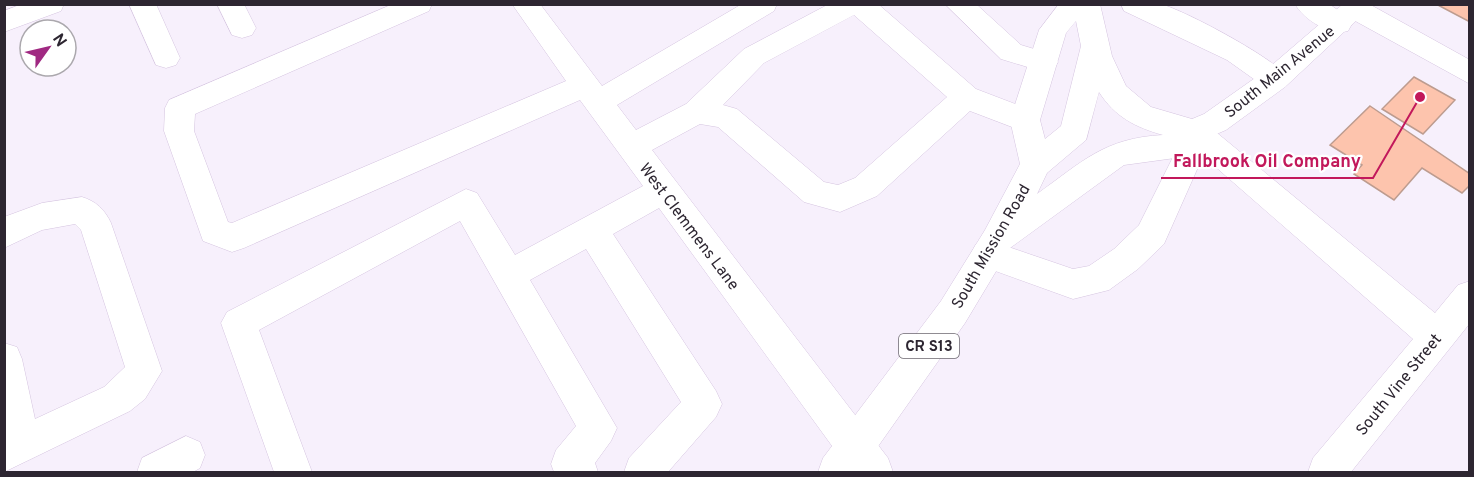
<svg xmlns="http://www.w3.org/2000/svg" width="1474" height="477" font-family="Overpass,sans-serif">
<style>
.building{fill:#fdc4ad;stroke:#bd9c8f;stroke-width:1.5}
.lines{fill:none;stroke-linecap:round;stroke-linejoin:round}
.minor-casing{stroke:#d5c4e0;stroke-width:1}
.major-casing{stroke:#d5c4e0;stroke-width:1}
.minor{fill:#fff;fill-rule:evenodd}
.major{fill:#fff;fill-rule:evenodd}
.labels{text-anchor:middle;stroke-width:4.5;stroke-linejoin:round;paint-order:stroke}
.shield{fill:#fff;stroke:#6c676f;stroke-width:1.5}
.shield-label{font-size:15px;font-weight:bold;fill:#2d2631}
.street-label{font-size:16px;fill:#2d2631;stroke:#fff}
.leader{fill:none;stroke:#c2185b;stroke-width:2}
.callout-dot{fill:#c2185b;stroke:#fff;stroke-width:2}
.callout-label{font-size:18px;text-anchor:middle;font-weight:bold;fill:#c2185b;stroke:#fff;stroke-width:4.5;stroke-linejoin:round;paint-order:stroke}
</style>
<rect width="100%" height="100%" fill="#f7f0fc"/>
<g class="building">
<path d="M1436 4H1470V22Z"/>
<path d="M1414 77 1455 100 1423 134 1382 109Z"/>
<path d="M1370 106 1470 174V185L1462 193 1422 168 1394 200 1354 174 1362 165 1330 145Z"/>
</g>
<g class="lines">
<g class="minor-casing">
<g id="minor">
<path d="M22 4H64L61 11 4 32V11Z"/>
<path d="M129 4H156L180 58 176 65 166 68 156 65Z"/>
<path d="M217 4H244L256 28 252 35 242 38 232 35Z"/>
<path d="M393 4H432L429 11 195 114 194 131 228 222 232 223 566 81 512 4H540L602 86 742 4H777L774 11 617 105 636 130 686 104 744 49 829 4H878L976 89 1036 112 1040 120 1036 128 1025 132 970 111 877 196 840 212 804 202 718 127 700 124 652 150 888 458 893 472H851L659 208 613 234 716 391 722 404 716 417 668 472H624L629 458 681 402 586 249 530 280 617 428 611 441 595 463 598 472H554L551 464 556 450 576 426 460 221 259 330 312 472H274L221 323 227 312 466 189 477 193 515 255 643 186 580 100 244 248 232 252 203 241 164 131 165 108 169 100ZM854 15 947 97 855 178 838 185 824 182 737 109 723 105 764 63Z"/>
<path d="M945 4H976L1021 45 1054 55 1058 62 1054 69 1044 72 1001 59Z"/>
<path d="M1121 4C1133 4 1150 2 1163 5 1184 10 1280 61 1289 79L1285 87 1275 90 1265 87 1227 60 1124 11Z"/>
<path d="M1295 4H1329L1345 15 1341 9 1344 4H1369L1470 60V84L1348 17 1352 24 1348 31C1330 36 1304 20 1295 4Z"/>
<path d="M1194 119 1205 123 1435 313 1458 285 1470 281V323L1351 472H1308L1313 458 1413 339 1203 156 1164 244 1138 269 1109 290 1073 299 976 264 971 254 976 244 988 240 1073 269 1089 266 1114 249 1139 225 1172 159 1171 146 1175 137 1181 135 1179 131 1183 123Z"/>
<path d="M82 197C96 201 105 210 111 223L162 371 145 399 130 411 4 472V343L17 347 22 359 35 419 104 387 125 367 81 230 75 224 42 230 4 248V217L42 203Z"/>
<path d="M186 436 200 442 205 455 200 468 193 472H137L142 458Z"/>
</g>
</g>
<g class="major-casing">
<path id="major" d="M1059 4H1100L1112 56 1126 86 1151 107 1192 119 1204 114 1265 71 1343 4H1374L1285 87 1226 130 1205 139 1197 155 1124 165 1010 248 965 323 860 472H818L823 458 941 301 985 230 1020 164 1010 120 1039 30ZM1076 21 1081 46 1061 126 1045 139 1040 120 1066 33ZM1099 92C1115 117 1135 127 1163 135 1104 138 1082 162 1037 194L1047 173 1086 140Z"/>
</g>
<use href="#minor" class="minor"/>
<use href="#major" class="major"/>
</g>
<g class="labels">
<rect class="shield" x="899" y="334" width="60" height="24" rx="4.5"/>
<g class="shield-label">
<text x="929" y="351">CR S13</text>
</g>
<g class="street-label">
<text transform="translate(1279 71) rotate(-39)" y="6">South Main Avenue</text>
<text transform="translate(690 226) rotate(53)" y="6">West Clemmens Lane</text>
<text transform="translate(990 246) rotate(-60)" y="6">South Mission Road</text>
<text transform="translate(1398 384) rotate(-51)" y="6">South Vine Street</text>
</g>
</g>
<path class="leader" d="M1420 97L1373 178H1161"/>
<circle class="callout-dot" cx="1420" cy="97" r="6"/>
<g class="callout-label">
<text x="1267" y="167">Fallbrook Oil Company</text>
</g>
<rect width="1474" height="477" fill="none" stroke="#2d2631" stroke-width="12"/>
<g transform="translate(48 48) rotate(56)"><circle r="28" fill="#ffffff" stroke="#aba8ad" stroke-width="1.5"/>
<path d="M0-4.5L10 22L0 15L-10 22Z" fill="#a02982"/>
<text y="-9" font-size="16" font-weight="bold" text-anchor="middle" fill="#2d2631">N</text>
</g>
</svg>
